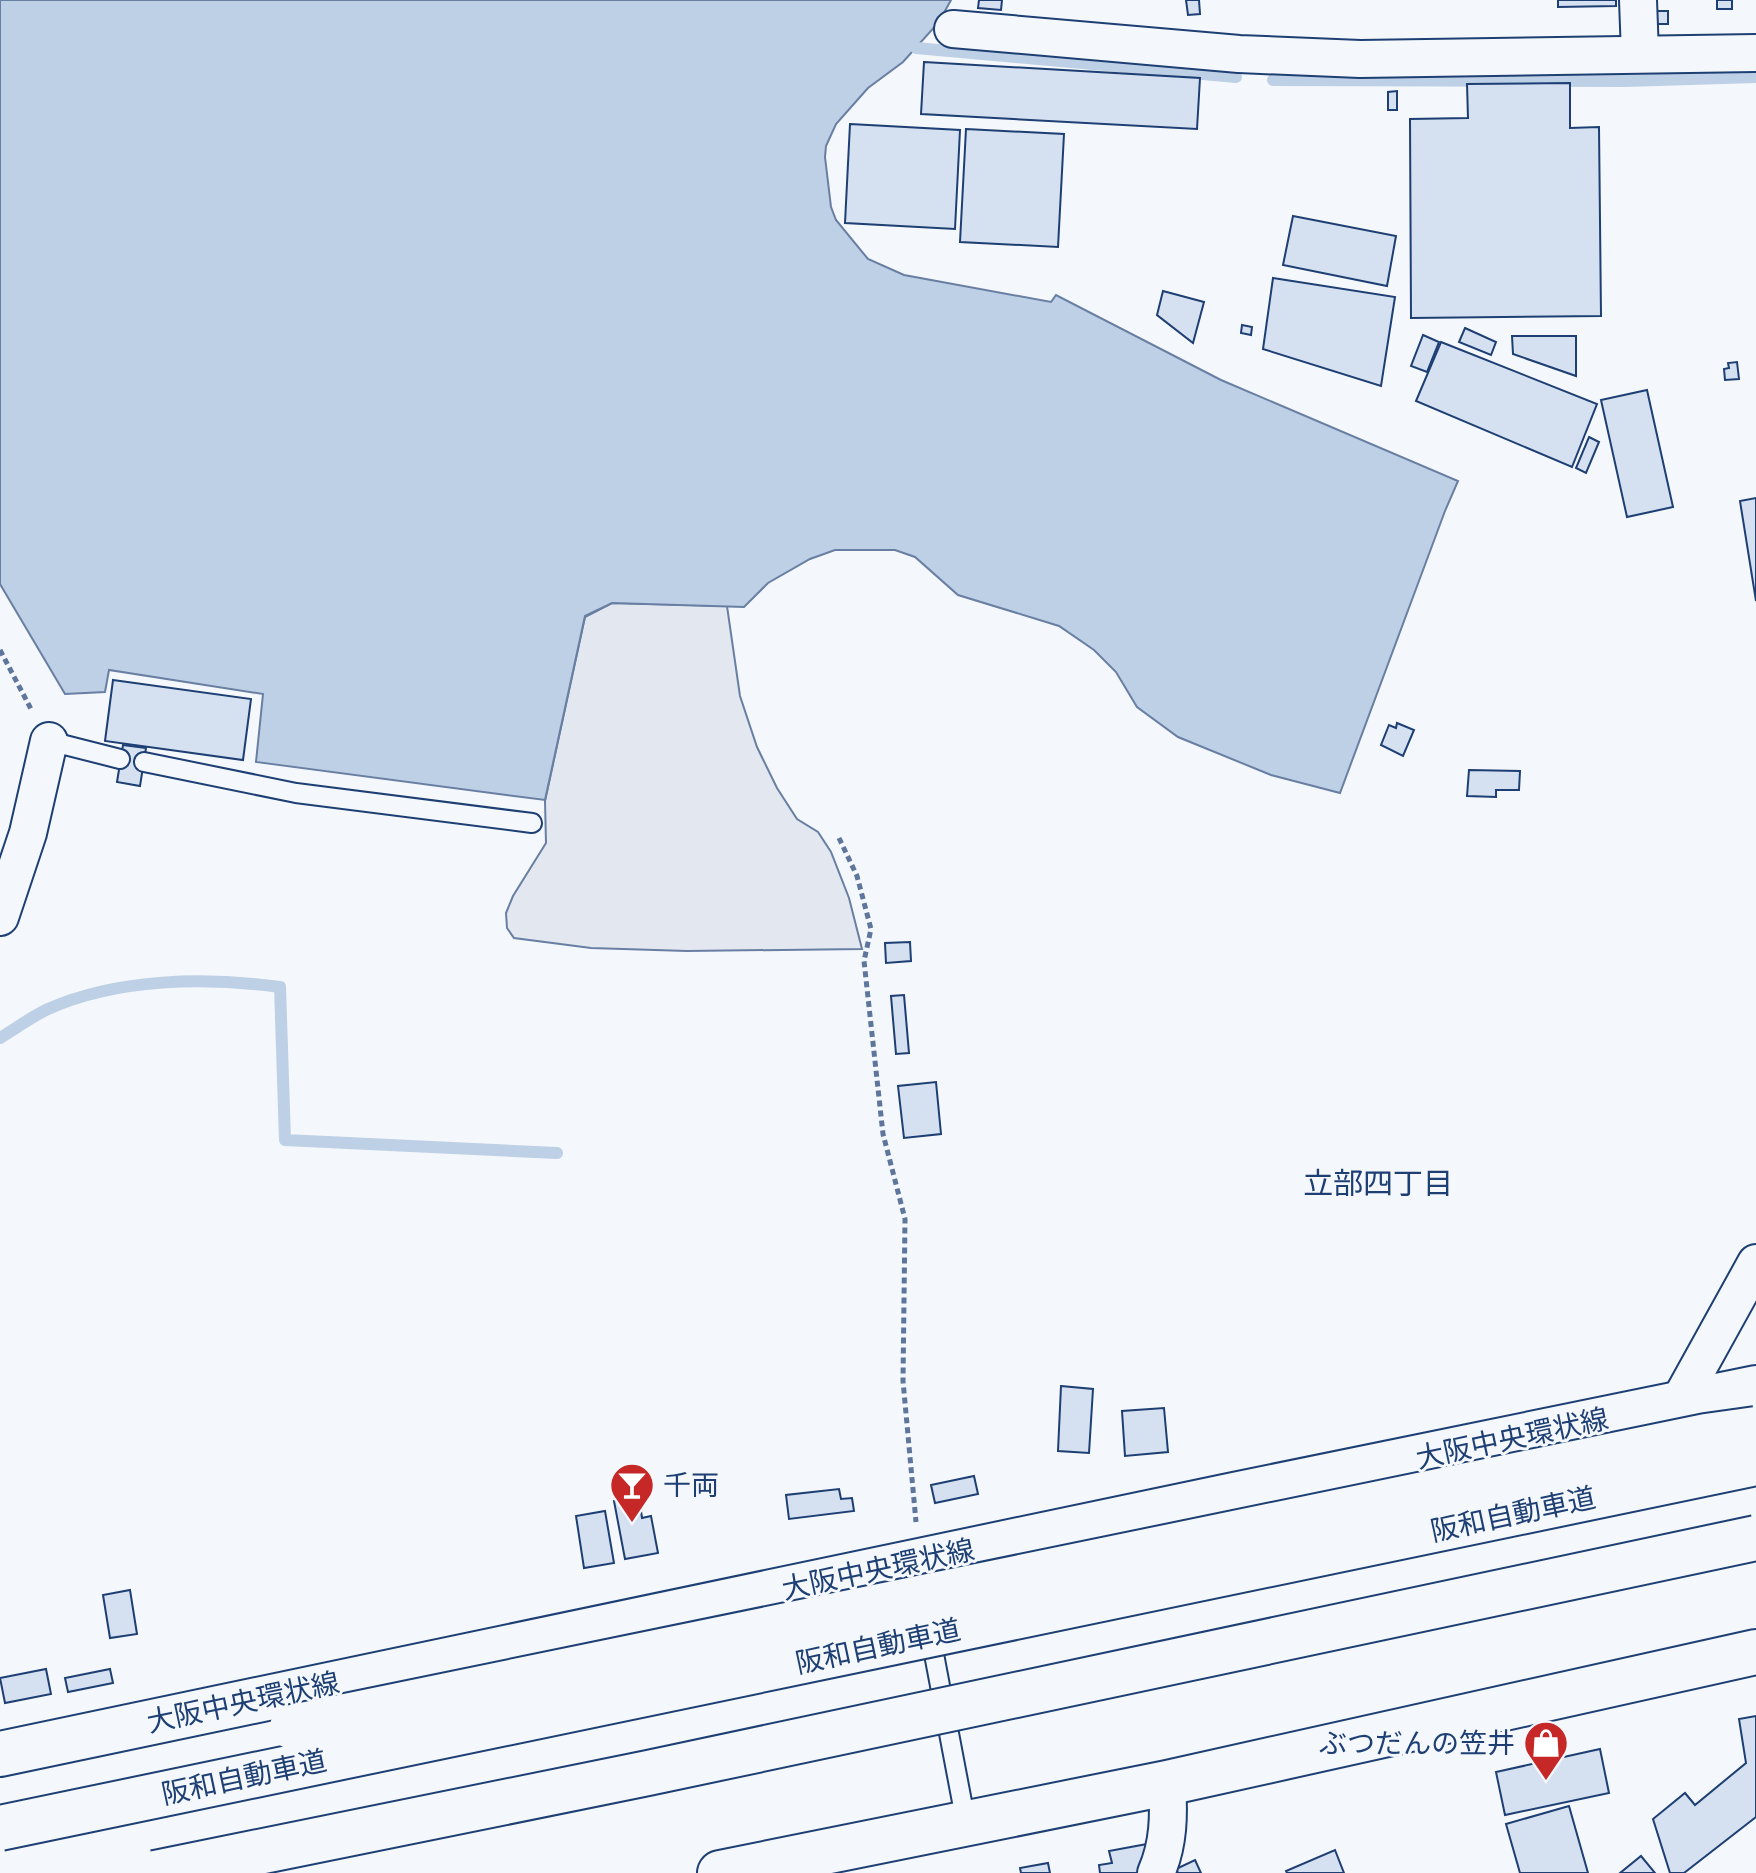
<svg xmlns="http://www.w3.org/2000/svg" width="1756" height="1873" font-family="Cabin,'Noto Sans JP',sans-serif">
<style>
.parking{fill:#e3e8f0;stroke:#687fa3;stroke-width:2}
.water{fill:#bed0e5;stroke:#687fa3;stroke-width:2}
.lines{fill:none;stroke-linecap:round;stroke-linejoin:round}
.stream{stroke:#bed0e5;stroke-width:12}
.building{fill:#d5e0f0;stroke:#1d3f73;stroke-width:2}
.service-casing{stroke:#1d3f73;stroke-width:22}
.minor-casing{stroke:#1d3f73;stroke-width:40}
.primary-casing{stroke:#1d3f73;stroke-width:48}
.path{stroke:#5e769c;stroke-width:5;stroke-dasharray:6 4;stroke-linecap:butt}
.service{stroke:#f4f7fb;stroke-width:18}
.minor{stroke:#f4f7fb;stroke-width:36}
.primary{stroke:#f4f7fb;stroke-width:44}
.primary-bridge-casing{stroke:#1d3f73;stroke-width:48;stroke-linecap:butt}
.motorway-bridge-casing{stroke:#1d3f73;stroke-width:48;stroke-linecap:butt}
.primary-bridge{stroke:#f4f7fb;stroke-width:44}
.motorway-bridge{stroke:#f4f7fb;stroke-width:44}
.labels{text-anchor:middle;stroke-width:6;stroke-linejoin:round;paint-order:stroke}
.street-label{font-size:28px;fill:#1d3f73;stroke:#f4f7fb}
.poi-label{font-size:28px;fill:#1d3f73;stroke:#f4f7fb;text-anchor:start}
.neighbourhood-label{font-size:30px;fill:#1d3f73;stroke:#f4f7fb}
</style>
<rect width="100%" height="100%" fill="#f4f7fb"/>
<path class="parking" d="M612 603 727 606 740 696 757 747 777 788 797 819 818 832 831 852 849 898 862 949 687 951 591 948 514 938 507 928 506 913 513 896 546 843 545 801 585 617Z"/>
<path class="water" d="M0 0H951L939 22 903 62 868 88 836 124 826 146 825 157 831 207 836 220 868 259 904 275 1051 302 1056 295 1221 380 1458 481 1445 511 1340 793 1271 775 1178 737 1137 707 1116 672 1094 650 1059 626 958 595 915 557 895 550H835L810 559 768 583 744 607 612 603 585 616 545 800 256 762 263 694 109 670 105 692 65 694 0 584Z"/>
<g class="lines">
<g class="stream">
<path d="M916 48 1236 77"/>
<path d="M1273 80 1625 81 1756 77"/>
<path d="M0 1038C15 1029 31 1017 48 1009 118 978 206 977 280 987L285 1140 557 1153"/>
</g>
</g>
<g class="building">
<path d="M979 0H1002L1001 10 978 8Z"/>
<path d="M1186 0H1199L1200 14 1188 15Z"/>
<path d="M1558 0H1616V6L1558 7Z"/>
<rect x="1717" y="0" width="15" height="9"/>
<rect x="1656" y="11" width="12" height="13"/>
<path d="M924 62 1200 78 1197 129 921 114Z"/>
<path d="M1570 83V128L1599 127 1601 316 1411 318 1410 119 1468 118 1467 84Z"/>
<path d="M1397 91V110H1388V92Z"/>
<path d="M850 124 960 130 955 229 845 223Z"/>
<path d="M966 129 1064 134 1058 247 960 242Z"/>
<path d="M1293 216 1396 236 1387 286 1283 265Z"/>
<path d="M1273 278 1395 297 1381 386 1263 349Z"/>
<path d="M1163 291 1204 302 1193 343 1157 315Z"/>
<path d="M1242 325 1252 327 1251 335 1241 333Z"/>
<path d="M1465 328 1496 342 1491 355 1459 342Z"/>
<path d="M1423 335 1439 342 1427 372 1411 366Z"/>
<path d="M1512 336H1576V376L1513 354Z"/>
<path d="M1441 342 1597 404 1572 467 1416 401Z"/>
<path d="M1737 362 1739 379 1725 380 1724 369 1729 368 1728 363Z"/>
<path d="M1647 390 1673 507 1627 517 1601 400Z"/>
<path d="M1589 437 1599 442 1586 473 1576 468Z"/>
<path d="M1756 498V601L1740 501Z"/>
<path d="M113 680 251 699 243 760 105 741Z"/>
<path d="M1397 723 1414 730 1403 756 1381 745 1389 725 1396 728Z"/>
<path d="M123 745 146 748 140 786 117 782Z"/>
<path d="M1469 770 1520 771 1519 790H1496V797L1467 796Z"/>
<path d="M910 942 911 961 886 963 885 943Z"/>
<path d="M904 995 909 1053 896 1054 891 996Z"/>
<path d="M936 1082 941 1134 904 1138 898 1086Z"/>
<path d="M1061 1386 1093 1389 1089 1453 1058 1451Z"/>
<path d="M1164 1408 1168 1452 1125 1456 1122 1411Z"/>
<path d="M974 1476 978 1494 935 1503 931 1485Z"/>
<path d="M839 1489 841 1499 852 1498 854 1511 789 1519 786 1495Z"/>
<path d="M639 1497 642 1518 651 1516 658 1553 625 1559 614 1501Z"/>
<path d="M605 1511 614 1563 584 1568 576 1516Z"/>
<path d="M130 1590 137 1634 110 1638 103 1595Z"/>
<path d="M46 1669 51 1694 5 1703 0 1678Z"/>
<path d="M110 1669 113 1683 68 1692 65 1678Z"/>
<path d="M1756 1716V1817L1684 1873H1670L1653 1819 1685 1793 1695 1805 1746 1763 1739 1719Z"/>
<path d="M1600 1749 1609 1793 1505 1815 1496 1772Z"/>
<path d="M1569 1806 1588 1873H1520L1506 1824Z"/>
<path d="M1147 1844 1145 1873H1100L1099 1865 1112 1863 1109 1851Z"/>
<path d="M1335 1850 1344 1873H1287L1286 1871Z"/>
<path d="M1641 1856 1655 1873H1620Z"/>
<path d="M1195 1860 1201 1873H1178L1176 1869Z"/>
<path d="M1048 1863 1050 1873H1021L1020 1868Z"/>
</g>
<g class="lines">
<g class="service-casing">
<g id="service">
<path d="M49 741 120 759"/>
<path d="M144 762 296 793 532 823"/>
<path d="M930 1633 966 1823"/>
</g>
</g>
<g class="minor-casing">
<g id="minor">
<path d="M1638 0 1640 54"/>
<path d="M953 29 1239 54 1360 59 1756 53"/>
<path d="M0 917 28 833 49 741"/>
<path d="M1678 1404 1756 1263"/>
<path d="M1156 1873C1169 1844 1169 1814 1167 1783"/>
</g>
</g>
<g class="primary-casing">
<g id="primary">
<path d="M0 1754 1234 1495 1756 1388"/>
<path d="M720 1873 1167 1783 1756 1652"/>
</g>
</g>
<g class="path">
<path d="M0 650 31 709"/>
<path d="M839 838 857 876 871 929 864 961 883 1134 905 1219 903 1381 916 1522"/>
</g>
<use href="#service" class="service"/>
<use href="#minor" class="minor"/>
<use href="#primary" class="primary"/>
<g class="primary-bridge-casing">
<path id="primary-bridge" d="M292 1727 1706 1436 1756 1429"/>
</g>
<g class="motorway-bridge-casing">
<g id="motorway-bridge">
<path d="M0 1828 1756 1463"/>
<path d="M155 1873 648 1773 1756 1538"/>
</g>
</g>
<use href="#primary-bridge" class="primary-bridge"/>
<use href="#motorway-bridge" class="motorway-bridge"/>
</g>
<defs>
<g id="bar-pin" transform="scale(2.3)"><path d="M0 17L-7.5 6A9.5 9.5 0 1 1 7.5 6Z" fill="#c62828" stroke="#f4f7fb"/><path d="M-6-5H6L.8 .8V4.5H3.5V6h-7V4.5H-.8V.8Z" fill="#fff"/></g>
<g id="shop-pin" transform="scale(2.3)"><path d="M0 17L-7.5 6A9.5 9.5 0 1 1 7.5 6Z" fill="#c62828" stroke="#f4f7fb"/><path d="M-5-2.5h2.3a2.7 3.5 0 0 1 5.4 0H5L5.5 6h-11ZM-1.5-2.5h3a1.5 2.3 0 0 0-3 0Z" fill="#fff"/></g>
</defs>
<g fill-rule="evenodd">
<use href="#bar-pin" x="632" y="1485"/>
<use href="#shop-pin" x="1546" y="1743"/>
</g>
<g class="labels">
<g class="street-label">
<text transform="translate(1512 1438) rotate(-12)" y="10">大阪中央環状線</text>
<text transform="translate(1513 1514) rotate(-12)" y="10">阪和自動車道</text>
<text transform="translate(878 1569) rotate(-12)" y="10">大阪中央環状線</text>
<text transform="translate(878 1646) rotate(-12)" y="10">阪和自動車道</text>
<text transform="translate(243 1702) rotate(-12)" y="10">大阪中央環状線</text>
<text transform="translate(244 1777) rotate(-12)" y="10">阪和自動車道</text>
</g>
<g class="poi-label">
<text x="663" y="1495">千両</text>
<text x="1515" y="1753" text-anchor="end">ぶつだんの笠井</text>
</g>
<g class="neighbourhood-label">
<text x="1378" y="1194">立部四丁目</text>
</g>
</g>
</svg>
